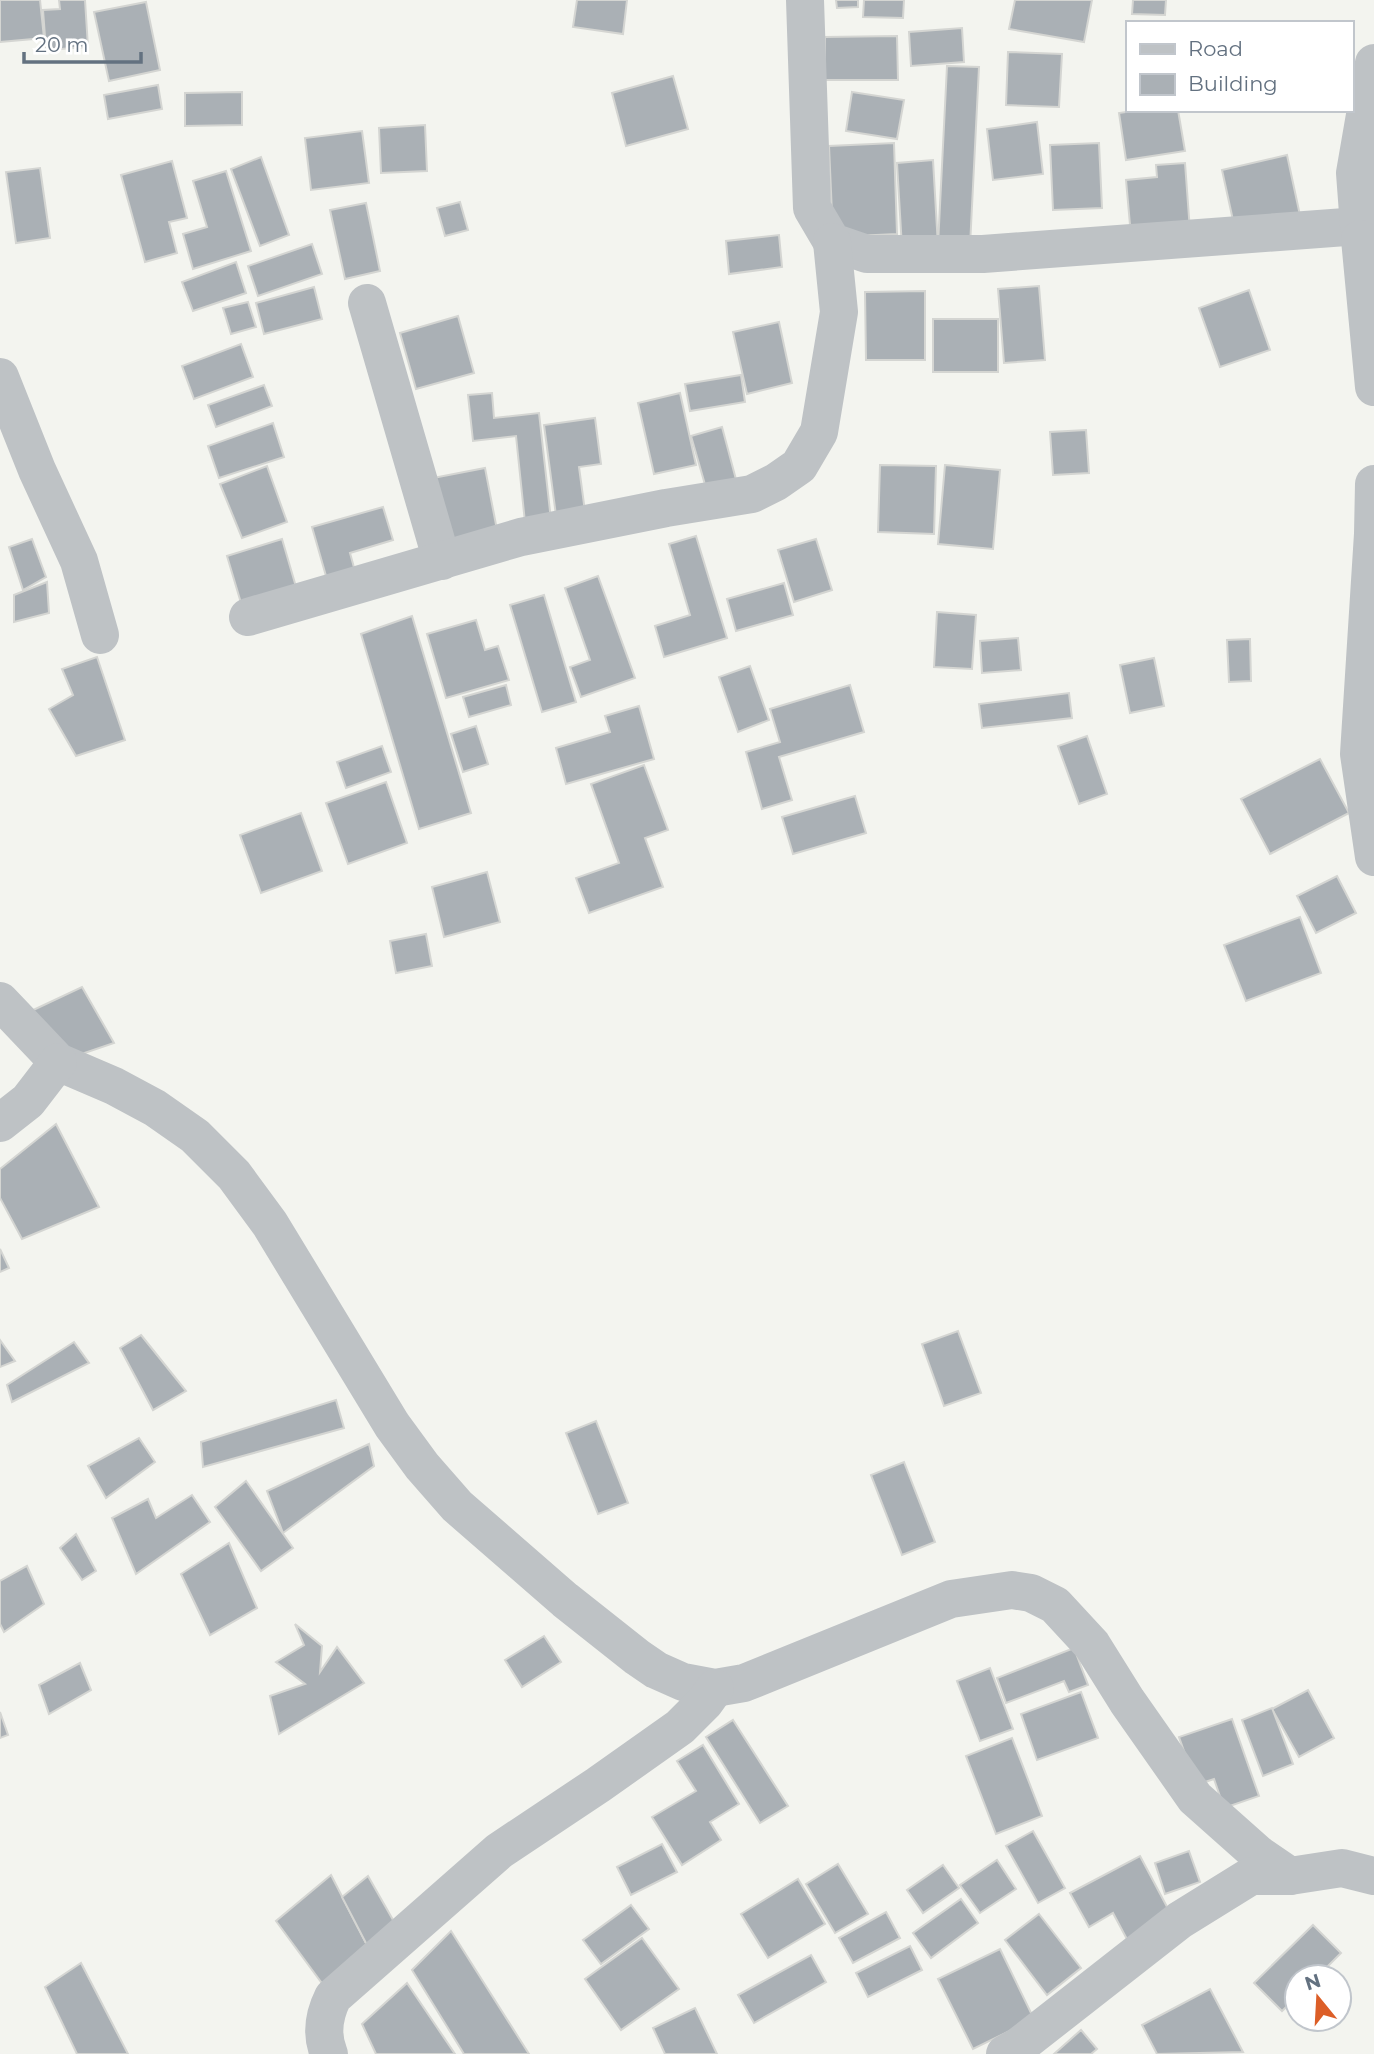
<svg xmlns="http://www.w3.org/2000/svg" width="1374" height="2054" font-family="Montserrat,sans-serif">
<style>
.building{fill:#aab0b5;stroke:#d4d5d2;stroke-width:2}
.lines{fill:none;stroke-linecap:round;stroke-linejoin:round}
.minor{stroke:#bec2c5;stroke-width:38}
</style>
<rect width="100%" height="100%" fill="#f3f4ef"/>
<g class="building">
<path d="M0 0H40L44 38 0 42Z"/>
<path d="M59 0H85L88 47 46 50 43 10 60 9Z"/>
<path d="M577 0H627L623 34 573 27Z"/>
<path d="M836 0H858V7L837 8Z"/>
<path d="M864 0H904L903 18 863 17Z"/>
<path d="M1015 0H1092L1084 42 1009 29Z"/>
<path d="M1133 0H1166L1165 15 1132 14Z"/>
<path d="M146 2 160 70 109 81 94 12Z"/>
<path d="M962 28 964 62 911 66 909 32Z"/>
<path d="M897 36 898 80H825V37Z"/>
<path d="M1008 52 1062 54 1059 107 1006 105Z"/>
<path d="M947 66 979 67 970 246 938 245Z"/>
<path d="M673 76 688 129 626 146 612 93Z"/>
<path d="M158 85 162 109 108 119 104 95Z"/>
<path d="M242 92V125L185 126V93Z"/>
<path d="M852 92 904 100 897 139 846 131Z"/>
<path d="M1139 110H1178L1185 151 1126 160 1119 113Z"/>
<rect x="1214" y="110" width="30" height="2"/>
<path d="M1037 122 1043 174 993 180 987 129Z"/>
<path d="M425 125 427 171 381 173 379 128Z"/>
<path d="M362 131 369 183 311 190 305 138Z"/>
<path d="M894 143 897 234 833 237 829 146Z"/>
<path d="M1099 143 1102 208 1053 210 1050 145Z"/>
<path d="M1287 155 1301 220 1236 234 1222 170Z"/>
<path d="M261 157 289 235 260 246 231 169Z"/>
<path d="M933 160 938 246 902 248 897 163Z"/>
<path d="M172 161 187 218 169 222 177 253 145 262 121 175Z"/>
<path d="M1185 163 1190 231 1131 236 1126 180 1157 177 1156 165Z"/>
<path d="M40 168 50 238 16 243 6 172Z"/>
<path d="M226 171 251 251 193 269 183 234 207 227 193 181Z"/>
<path d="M460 202 468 230 445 236 437 208Z"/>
<path d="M366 203 380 271 345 279 330 210Z"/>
<path d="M779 235 782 267 729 274 726 241Z"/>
<path d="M312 244 322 274 258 296 248 266Z"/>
<path d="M236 262 246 293 193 311 182 282Z"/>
<path d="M1039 286 1045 360 1004 363 998 289Z"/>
<path d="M314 287 322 319 264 334 256 303Z"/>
<path d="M1249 290 1270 350 1220 367 1199 308Z"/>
<path d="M925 291V360H866L865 292Z"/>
<path d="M248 302 256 327 231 334 223 308Z"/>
<path d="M458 316 474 373 416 389 400 333Z"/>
<rect x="933" y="319" width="65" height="53"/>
<path d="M779 322 792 383 747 394 733 332Z"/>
<path d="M241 344 253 377 194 399 182 366Z"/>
<path d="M741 375 745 402 690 411 685 384Z"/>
<path d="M264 385 272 406 216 427 208 405Z"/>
<path d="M492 393 494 418 539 413 552 529 526 532 516 436 473 441 468 395Z"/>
<path d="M680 393 696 465 654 474 638 403Z"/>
<path d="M595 418 601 464 579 467 586 519 557 523 544 425Z"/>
<path d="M273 423 284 457 219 478 208 446Z"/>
<path d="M722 427 738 487 708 495 691 436Z"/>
<path d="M1086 430 1089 473 1053 475 1050 432Z"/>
<path d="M880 465 936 466 934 534 878 532Z"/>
<path d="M945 465 1000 470 993 549 938 544Z"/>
<path d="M267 466 287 522 242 538 220 484Z"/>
<path d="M485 468 498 535 447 545 433 478Z"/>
<path d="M383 507 393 540 350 553 358 582 330 590 312 527Z"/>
<path d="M696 536 727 638 664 657 655 626 690 615 669 544Z"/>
<path d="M32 539 46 577 23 590 9 547Z"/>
<path d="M282 539 299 597 244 613 227 556Z"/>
<path d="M816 539 832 590 794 602 778 550Z"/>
<path d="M598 576 635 678 581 697 570 667 590 660 565 588Z"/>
<path d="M47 582 49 613 14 622V595Z"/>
<path d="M784 583 793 615 736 631 727 599Z"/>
<path d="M544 595 576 702 542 712 510 605Z"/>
<path d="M937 612 976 615 972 669 934 667Z"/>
<path d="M412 616 471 813 419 829 361 634Z"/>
<path d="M476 620 485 650 498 646 509 680 446 698 427 634Z"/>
<path d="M1018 638 1021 670 982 673 980 641Z"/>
<path d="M1250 639 1251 681 1229 682 1227 640Z"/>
<path d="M97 657 125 740 76 756 49 709 73 695 62 669Z"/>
<path d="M1154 658 1164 706 1130 713 1120 665Z"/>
<path d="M750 666 769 720 738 732 719 677Z"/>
<path d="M506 685 511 705 469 717 463 697Z"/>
<path d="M850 685 864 732 779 757 792 800 762 809 746 752 780 742 770 709Z"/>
<path d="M1069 693 1072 718 982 728 979 704Z"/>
<path d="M639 706 654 759 566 784 556 748 610 732 605 716Z"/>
<path d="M476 726 488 764 463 772 451 734Z"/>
<path d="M1087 736 1107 794 1079 804 1058 746Z"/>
<path d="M382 746 391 772 346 788 337 762Z"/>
<path d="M1320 759 1349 813 1270 854 1241 799Z"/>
<path d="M644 765 668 830 645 838 663 887 589 913 576 878 619 863 591 784Z"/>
<path d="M386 782 407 843 348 864 326 803Z"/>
<path d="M855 796 866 833 793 854 782 817Z"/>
<path d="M301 813 322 871 261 893 240 835Z"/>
<path d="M487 872 500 922 444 937 432 887Z"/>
<path d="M1337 876 1356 913 1316 933 1297 896Z"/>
<path d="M1300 917 1321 973 1246 1001 1224 945Z"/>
<path d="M426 934 432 966 396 973 390 941Z"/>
<path d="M82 987 114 1043 58 1062 29 1012Z"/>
<path d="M56 1124 99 1207 22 1239 0 1198V1169Z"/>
<path d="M0 1249 9 1268 0 1272Z"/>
<path d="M958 1331 981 1393 944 1406 922 1344Z"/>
<path d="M141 1335 186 1391 153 1410 120 1348Z"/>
<path d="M0 1340 15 1361 0 1367Z"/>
<path d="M74 1342 89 1363 12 1402 7 1385Z"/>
<path d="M336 1400 344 1428 203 1467 201 1442Z"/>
<path d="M596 1421 628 1503 598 1514 566 1433Z"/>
<path d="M139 1438 155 1462 106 1498 88 1466Z"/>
<path d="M369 1444 374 1466 283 1533 267 1491Z"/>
<path d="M904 1462 935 1542 902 1555 871 1475Z"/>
<path d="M246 1481 293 1548 261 1571 215 1507Z"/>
<path d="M192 1495 210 1522 136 1574 112 1518 148 1499 156 1518Z"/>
<path d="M76 1534 96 1571 82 1580 60 1548Z"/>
<path d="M229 1543 257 1608 210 1635 181 1574Z"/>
<path d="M27 1566 44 1604 4 1632 0 1624V1581Z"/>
<path d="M295 1624 322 1646 320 1672 337 1647 364 1683 279 1734 270 1696 305 1684 276 1662 304 1645Z"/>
<path d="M544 1636 561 1662 522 1687 505 1660Z"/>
<path d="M1074 1648 1088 1685 1069 1692 1064 1681 1006 1703 997 1678Z"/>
<path d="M80 1663 91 1690 49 1714 39 1685Z"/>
<path d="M990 1668 1013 1729 980 1741 957 1681Z"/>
<path d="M1308 1690 1334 1738 1299 1757 1272 1709Z"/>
<path d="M1081 1692 1098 1738 1037 1760 1021 1714Z"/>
<path d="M1272 1708 1293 1764 1263 1776 1242 1720Z"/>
<path d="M0 1712 8 1735 0 1738Z"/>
<path d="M1232 1719 1259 1796 1224 1808 1214 1779 1196 1785 1179 1737Z"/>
<path d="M733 1720 788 1806 760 1823 706 1737Z"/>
<path d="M1012 1738 1042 1816 996 1834 966 1756Z"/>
<path d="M703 1745 739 1804 710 1822 721 1840 682 1865 652 1817 696 1791 677 1761Z"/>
<path d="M1033 1831 1065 1888 1038 1903 1006 1846Z"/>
<path d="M662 1844 677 1872 631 1895 617 1867Z"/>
<path d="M1189 1851 1200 1882 1165 1894 1155 1863Z"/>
<path d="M1140 1856 1174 1920 1129 1943 1113 1913 1089 1927 1070 1893Z"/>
<path d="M997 1860 1016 1889 980 1913 960 1885Z"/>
<path d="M838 1864 868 1914 835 1933 806 1884Z"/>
<path d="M943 1865 959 1888 923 1913 907 1890Z"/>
<path d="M331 1875 368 1947 324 1986 276 1921Z"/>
<path d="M368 1876 397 1927 368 1947 342 1897Z"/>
<path d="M798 1879 825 1924 768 1958 741 1914Z"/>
<path d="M961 1899 978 1923 931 1958 913 1933Z"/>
<path d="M631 1905 649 1929 601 1964 583 1940Z"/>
<path d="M886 1912 900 1938 853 1963 839 1938Z"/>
<path d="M1039 1914 1081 1968 1047 1995 1005 1940Z"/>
<path d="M1313 1925 1341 1953 1317 1977H1297V1997L1282 2011 1254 1983Z"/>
<path d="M451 1931 529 2054H464L412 1970Z"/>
<path d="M642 1938 679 1989 621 2030 585 1979Z"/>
<path d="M910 1946 922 1970 868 1997 856 1973Z"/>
<path d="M1000 1949 1034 2019 973 2049 938 1979Z"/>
<path d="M811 1955 826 1982 754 2023 738 1995Z"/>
<path d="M81 1963 128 2054H77L45 1987Z"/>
<path d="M407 1983 455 2054H376L362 2024Z"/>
<path d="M1210 1989 1243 2052 1157 2054 1142 2025Z"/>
<path d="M695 2008 717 2054H665L653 2028Z"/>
<path d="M1081 2030 1097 2049 1091 2054H1054Z"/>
</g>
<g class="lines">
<g class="minor">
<path d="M805 0 812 208 832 242 867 254H983L1359 226 1374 237"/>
<path d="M1374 63 1355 173 1359 226 1374 265"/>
<path d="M1360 239 1374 387"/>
<path d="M367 303 442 561"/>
<path d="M0 377 37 470 79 561 100 635"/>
<path d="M1374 484 1373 534 1359 754 1374 857"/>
<path d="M248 617 521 537 666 508 752 494 776 482 799 466 819 432 839 312 832 242"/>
<path d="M0 1001 58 1062 114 1086 155 1108 195 1136 234 1175 270 1224 392 1425 422 1466 457 1506 565 1600 637 1657 656 1670 683 1682 715 1688 744 1683 951 1599 1012 1590 1031 1593 1055 1605 1092 1645 1127 1701 1195 1798 1258 1854 1290 1876"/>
<path d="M0 1123 28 1101 58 1062"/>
<path d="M329 2054C321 2035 324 2015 333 1997L499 1851 598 1785 680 1727 705 1702 715 1688"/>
<path d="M1005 2054 1019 2046 1180 1920 1251 1876H1290L1342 1868 1374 1876"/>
</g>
</g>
<rect x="1126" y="21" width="228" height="91" fill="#ffffff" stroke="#c1c6cc" stroke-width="2"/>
<rect x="1140" y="44" width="35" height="10" fill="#bec2c5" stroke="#c1c6cc" stroke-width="2"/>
<text x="1188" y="56" font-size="21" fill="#637180">Road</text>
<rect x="1140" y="74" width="35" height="21" fill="#aab0b5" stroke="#c1c6cc" stroke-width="2"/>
<text x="1188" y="91" font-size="21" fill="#637180">Building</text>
<g transform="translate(1318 1998) rotate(342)"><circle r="33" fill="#ffffff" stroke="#c1c6cc" stroke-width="2"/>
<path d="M0-5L12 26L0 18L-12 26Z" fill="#dc5e27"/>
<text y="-10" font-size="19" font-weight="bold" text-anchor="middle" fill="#637180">N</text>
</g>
<path d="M24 52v10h117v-10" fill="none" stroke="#637180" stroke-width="3.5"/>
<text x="35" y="52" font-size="21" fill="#637180" stroke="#ffffff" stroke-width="5" paint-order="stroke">20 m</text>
</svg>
